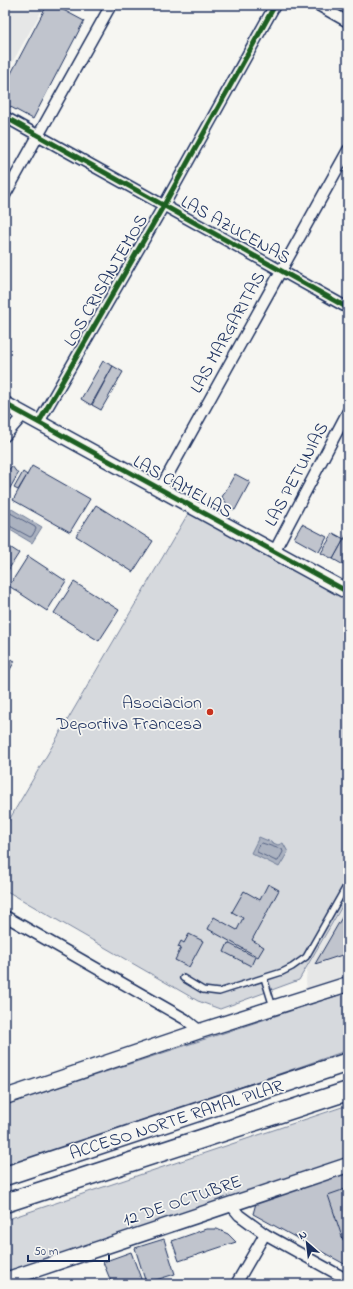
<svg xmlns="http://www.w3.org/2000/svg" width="353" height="1289" font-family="'Indie Flower',sans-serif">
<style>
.built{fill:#e6e7e7}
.green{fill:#d6d9dd;stroke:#78849e}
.water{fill:#abb2c0;stroke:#717e99}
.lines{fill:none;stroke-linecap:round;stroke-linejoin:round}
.shore{stroke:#556385;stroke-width:1}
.building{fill:#c0c4cd;stroke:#1b2f5e}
.lane-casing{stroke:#1b2f5e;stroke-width:8}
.street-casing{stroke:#1b2f5e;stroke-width:13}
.secondary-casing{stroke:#1b2f5e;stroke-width:17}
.highway-casing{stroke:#1b2f5e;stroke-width:21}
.lane{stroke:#f6f6f2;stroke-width:5}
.street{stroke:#f6f6f2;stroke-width:10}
.secondary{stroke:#f6f6f2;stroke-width:14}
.highway{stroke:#f6f6f2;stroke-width:18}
.cycleway-casing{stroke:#f6f6f2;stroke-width:8}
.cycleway{stroke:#1b5e20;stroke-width:5}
.poi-dot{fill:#c8321e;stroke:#f6f6f2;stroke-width:1.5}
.labels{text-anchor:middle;stroke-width:3.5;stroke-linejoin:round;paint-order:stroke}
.street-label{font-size:18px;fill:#1b2f5e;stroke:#f6f6f2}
.poi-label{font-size:18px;fill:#1b2f5e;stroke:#f6f6f2;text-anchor:end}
</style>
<rect width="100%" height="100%" fill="#f6f6f2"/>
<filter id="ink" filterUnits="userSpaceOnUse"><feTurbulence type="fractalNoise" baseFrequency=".025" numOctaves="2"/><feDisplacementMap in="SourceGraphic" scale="8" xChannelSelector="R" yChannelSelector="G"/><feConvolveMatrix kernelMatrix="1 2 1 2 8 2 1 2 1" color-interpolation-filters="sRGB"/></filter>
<g filter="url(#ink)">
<g class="built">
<path d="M5 5H45L5 75Z"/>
<path d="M348 898V979L307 992 306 980 307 968Z"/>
</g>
<g class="green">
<path d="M189 512 348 598V896L299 980 220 1009 198 1001 5 890V827Z"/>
<path d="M348 992V1050L198 1102 5 1166V1105Z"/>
<path d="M348 1105V1160L5 1272V1220Z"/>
</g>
<g class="water">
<path d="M5 505 42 527 32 543 5 527Z"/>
<path d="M259 837 278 845 283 843 288 852 279 867 251 853Z"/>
</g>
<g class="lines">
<g class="shore">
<path d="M5 510 35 527 36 529 32 536 30 537 8 525 5 524"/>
<path d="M262 843 277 848 282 849 283 852 278 861H276L257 852V849Z"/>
</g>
</g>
<g class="building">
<path d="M47 5H54L84 21 33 119 5 104V85Z"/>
<path d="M103 361 113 366 91 405 81 399Z"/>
<path d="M113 366 123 372 101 410 92 405Z"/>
<path d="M12 466 18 474 5 497V474Z"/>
<path d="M32 466 90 499 70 532 13 500Z"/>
<path d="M23 472 27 475 18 490 14 488Z"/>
<path d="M235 474 250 482 235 510 231 509 222 497Z"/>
<path d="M96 505 153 541 133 572 76 536Z"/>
<path d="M302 524 327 537 319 552 294 538Z"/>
<path d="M348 532V564L347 567 333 559Z"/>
<path d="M333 533 344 539 333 559 321 553Z"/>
<path d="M5 544 19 553 5 575Z"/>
<path d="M28 556 66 581 47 611 9 586Z"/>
<path d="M74 582 119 610 99 641 54 613Z"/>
<path d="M5 656 15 661 5 678Z"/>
<path d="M268 884 279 890 252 940 264 947 258 957 208 929 214 917 237 930 243 918 232 912 244 891 260 900Z"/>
<path d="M348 907V953L315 964Z"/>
<path d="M189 934 203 941 189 967 175 960 181 948 178 947 181 941 184 943Z"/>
<path d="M228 943 255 957 251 966 224 952Z"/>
<path d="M348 1172V1266L253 1214 256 1203Z"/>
<path d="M348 1188V1238L343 1240 328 1195Z"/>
<path d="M206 1229H217L228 1234 236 1242 179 1261 172 1241Z"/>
<path d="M164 1239 175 1274 146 1283 135 1248Z"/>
<path d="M131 1252 143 1284H112L103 1262Z"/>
</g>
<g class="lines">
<g class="lane-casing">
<g id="lane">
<path d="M183 978 203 990 219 992 282 972 292 967 306 957 348 883"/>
<path d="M264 978 273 1007"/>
</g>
</g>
<g class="street-casing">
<g id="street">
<path d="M318 5 348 22"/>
<path d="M5 117 348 308"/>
<path d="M5 195 111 5"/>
<path d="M39 422 164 205 275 5"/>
<path d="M5 436 24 414"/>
<path d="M160 489 348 150"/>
<path d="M274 552 348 411"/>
<path d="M5 916 185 1019 200 1031"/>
<path d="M230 1204 239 1215 265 1234 348 1280"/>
<path d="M236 1284 265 1234"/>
</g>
</g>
<g class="secondary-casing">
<g id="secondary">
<path d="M5 404 348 592"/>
<path d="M5 1097 200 1031 348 984"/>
<path d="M5 1280 348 1165"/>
</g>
</g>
<g class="highway-casing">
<g id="highway">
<path d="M5 1176 348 1062"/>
<path d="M5 1203 348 1091"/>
</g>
</g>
<use href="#lane" class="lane"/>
<use href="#street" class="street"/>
<use href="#secondary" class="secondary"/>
<use href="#highway" class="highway"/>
<g class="cycleway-casing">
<g id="cycleway">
<path d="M5 117 348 308"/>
<path d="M5 404 348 592"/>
<path d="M39 422 164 205 275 5"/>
</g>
</g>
<use href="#cycleway" class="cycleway"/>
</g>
</g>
<circle class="poi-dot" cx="210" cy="712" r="4"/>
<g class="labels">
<g class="street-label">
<text transform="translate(236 229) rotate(29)" y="6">LAS AZUCENAS</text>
<text transform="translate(105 280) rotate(-60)" y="6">LOS CRISANTEMOS</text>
<text transform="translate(227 332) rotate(-61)" y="6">LAS MARGARITAS</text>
<text transform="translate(296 474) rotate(-62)" y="6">LAS PETUNIAS</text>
<text transform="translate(183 486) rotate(29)" y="6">LAS CAMELIAS</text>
<text transform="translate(176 1119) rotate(-18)" y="6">ACCESO NORTE RAMAL PILAR</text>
<text transform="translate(182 1200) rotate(-19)" y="6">12 DE OCTUBRE</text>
</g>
<g class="poi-label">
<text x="202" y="708">Asociacion<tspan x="202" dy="21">Deportiva Francesa</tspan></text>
</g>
</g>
<rect width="353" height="1289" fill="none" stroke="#f6f6f2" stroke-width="20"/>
<rect x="10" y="10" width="333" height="1269" fill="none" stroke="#1b2f5e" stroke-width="1.5" filter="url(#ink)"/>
<g transform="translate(307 1243) rotate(332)" stroke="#f6f6f2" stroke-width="3" paint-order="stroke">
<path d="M0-3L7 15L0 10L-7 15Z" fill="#1b2f5e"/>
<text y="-6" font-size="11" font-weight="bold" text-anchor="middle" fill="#1b2f5e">N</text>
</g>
<path d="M28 1255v6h81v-6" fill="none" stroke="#1b2f5e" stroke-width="2"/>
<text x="34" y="1255" font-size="12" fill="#1b2f5e" stroke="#f6f6f2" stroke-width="3" paint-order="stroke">50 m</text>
</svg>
